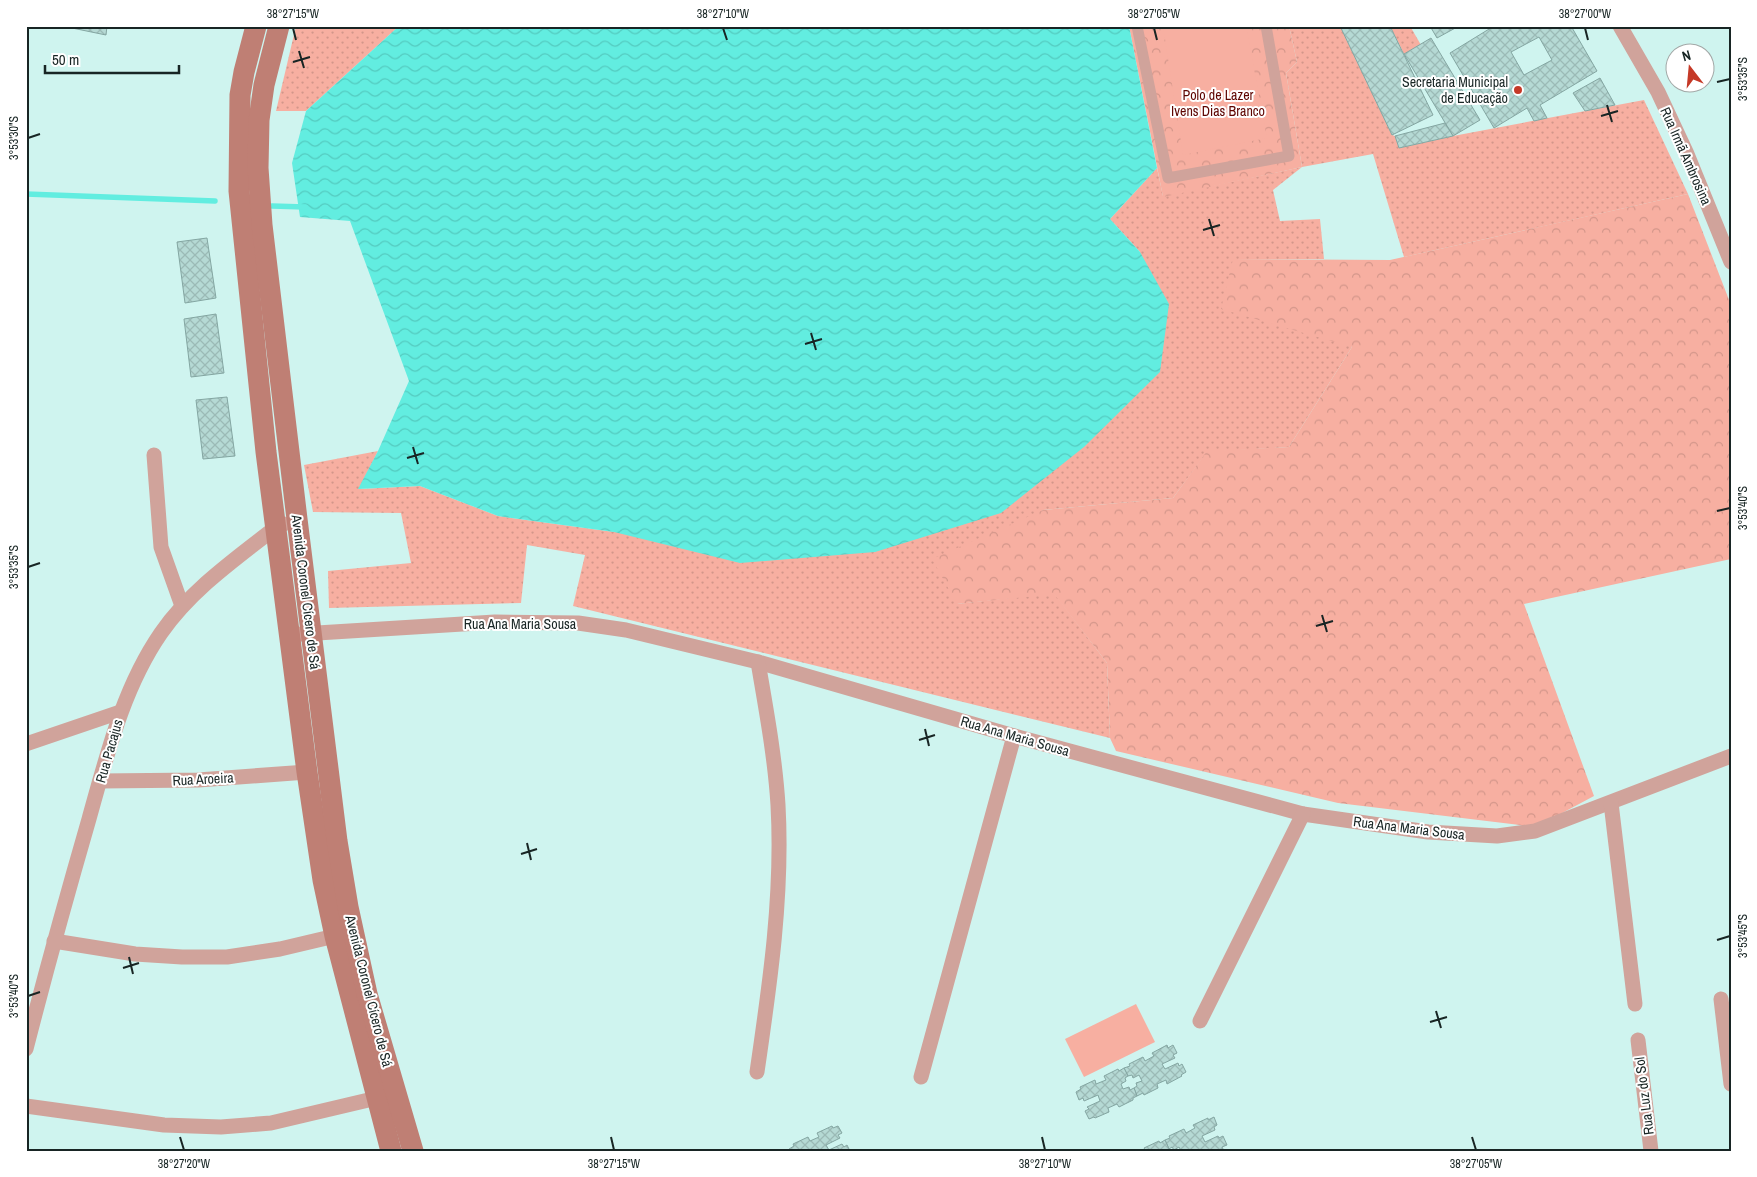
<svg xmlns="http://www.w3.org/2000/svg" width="1757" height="1177" font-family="'Archivo Narrow',sans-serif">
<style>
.grass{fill:url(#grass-dots)}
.forest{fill:url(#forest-crowns)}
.garden{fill:#f7afa1}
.water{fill:url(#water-waves)}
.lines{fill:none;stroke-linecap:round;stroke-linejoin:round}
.stream{stroke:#62ede0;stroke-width:5.5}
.building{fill:url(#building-cross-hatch);stroke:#84a6a2;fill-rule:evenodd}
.pedestrian{stroke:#d0a39b;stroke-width:11}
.minor{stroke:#d0a39b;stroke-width:15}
.secondary{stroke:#bf7f74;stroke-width:21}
.ticks{fill:none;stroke:#182524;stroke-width:2}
.poi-dot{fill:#c53927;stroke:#fff;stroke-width:2}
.labels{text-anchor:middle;stroke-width:4;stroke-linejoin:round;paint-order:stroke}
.poi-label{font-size:14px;fill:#182524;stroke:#fff;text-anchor:end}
.park-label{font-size:14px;fill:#5e0500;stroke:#fff}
.street-label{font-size:14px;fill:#182524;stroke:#fff}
.neatline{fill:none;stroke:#182524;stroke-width:2}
.ticks-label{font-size:12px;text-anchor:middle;fill:#182524}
</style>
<defs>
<pattern id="grass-dots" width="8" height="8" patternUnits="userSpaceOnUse" patternTransform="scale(1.25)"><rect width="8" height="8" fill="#f7afa1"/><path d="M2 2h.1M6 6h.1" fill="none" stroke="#d3968a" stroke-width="1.8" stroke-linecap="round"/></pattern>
<pattern id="forest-crowns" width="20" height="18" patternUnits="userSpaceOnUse" patternTransform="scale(1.25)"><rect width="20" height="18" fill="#f7afa1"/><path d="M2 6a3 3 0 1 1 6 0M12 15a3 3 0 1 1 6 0" fill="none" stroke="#d3968a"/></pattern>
<pattern id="water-waves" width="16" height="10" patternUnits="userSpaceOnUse" patternTransform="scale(1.25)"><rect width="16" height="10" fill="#62ede0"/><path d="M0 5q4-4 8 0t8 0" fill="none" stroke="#54cbc0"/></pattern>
<pattern id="building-cross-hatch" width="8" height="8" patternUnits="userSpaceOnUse" patternTransform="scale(1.25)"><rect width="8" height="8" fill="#b5d9d4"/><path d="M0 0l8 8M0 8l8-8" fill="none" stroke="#9bbab6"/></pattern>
</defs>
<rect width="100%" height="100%" fill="#cff4ef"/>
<g class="grass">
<path d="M296 26H399L306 111H276Z"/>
<path d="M1289 26H1340L1392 135 1395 136 1399 148 1453 136 1644 100 1688 194 1404 257 1373 154 1302 167 1273 190 1280 221 1320 219 1324 259H1233L1352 347 1289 447 1207 452 1173 498 1043 510 957 604 1054 593 1107 663 1110 738 573 606 585 555 527 545 521 603 329 608 328 571 411 563 401 513 313 512 304 465 378 451 359 489 420 486 498 516 614 532 1140 252 1110 219 1157 168 1163 196 1302 167 1286 73 1297 62Z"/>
<path d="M1390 26H1410L1421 45 1404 54Z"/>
</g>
<g class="forest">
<path d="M1129 26H1289L1297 62 1286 73 1302 167 1163 197Z"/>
<path d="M1688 194 1731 305V559L1524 604 1594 796 1536 827 1338 803 1116 751 1110 738 1107 663 1054 594 957 604 932 559 1043 510 1173 498 1207 451 1289 447 1352 347 1221 309 1233 259 1390 260Z"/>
</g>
<g class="garden">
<path d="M1163 26H1246L1267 138 1183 155Z"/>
<path d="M1136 1004 1155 1042 1084 1077 1065 1039Z"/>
</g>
<path class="water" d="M399 26H1129L1157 168 1110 219 1140 252 1169 304 1160 372 1084 447 1001 513 875 552 740 563 614 532 498 516 420 486 358 489 378 451 409 381 350 221 300 217 292 163 306 111Z"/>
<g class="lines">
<g class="stream">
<path d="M26 194 215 201"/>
<path d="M272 206 305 207"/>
</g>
</g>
<g class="building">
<path d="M72 26H107L106 35 72 28Z"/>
<path d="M1340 26H1390L1433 115 1392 135Z"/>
<path d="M1430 26H1459L1437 38Z"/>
<path d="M1494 26H1571L1597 71 1540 105 1547 118 1534 121 1527 108 1494 128 1450 53ZM1539 37 1552 60 1524 75 1511 52Z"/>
<path d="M1431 38 1480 120 1453 136 1404 54Z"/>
<path d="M1600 78 1615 105 1585 111 1573 93Z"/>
<path d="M1445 123 1453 136 1399 148 1395 136Z"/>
<path d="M207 238 216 298 185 303 177 242Z"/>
<path d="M216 314 224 373 191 377 184 319Z"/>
<path d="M227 397 235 456 203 459 196 400Z"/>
<path d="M1167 1045 1168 1048 1173 1045 1177 1053 1173 1055 1175 1058 1162 1064 1165 1069 1178 1063 1179 1066 1182 1064 1186 1072 1181 1075 1182 1076 1167 1084 1166 1080 1157 1084 1158 1088 1144 1095 1143 1093 1137 1096 1134 1088 1137 1086 1136 1083 1142 1081 1139 1075 1133 1078 1132 1075 1128 1076 1124 1068 1130 1066 1129 1064 1143 1057 1145 1061 1154 1056 1152 1053Z"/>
<path d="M1124 1068 1128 1076 1125 1078 1126 1081 1121 1084 1123 1089 1129 1087 1130 1090 1134 1088 1137 1096 1133 1098V1100L1119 1107 1117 1104 1108 1108 1109 1112 1095 1118 1094 1117 1089 1119 1085 1111 1089 1109 1087 1107 1100 1101 1098 1095 1084 1101 1083 1098 1079 1100 1076 1092 1081 1089 1080 1087 1095 1080 1096 1084 1106 1080 1104 1076 1118 1069 1119 1071Z"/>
<path d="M1214 1117 1217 1125 1214 1127 1215 1130 1202 1136 1205 1142 1218 1136 1219 1138 1223 1136 1227 1145 1222 1147 1223 1149 1219 1151H1181L1179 1147 1174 1150 1172 1147 1169 1149 1165 1140 1170 1138 1169 1136 1184 1129 1186 1133 1195 1128 1193 1125 1208 1118V1120Z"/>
<path d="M832 1126 833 1128 838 1126 842 1133 838 1135 840 1138 826 1145 829 1150 842 1144 844 1147 847 1145 850 1151H790L789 1149 794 1146 793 1144 808 1137 810 1141 819 1137 817 1133Z"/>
<path d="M1165 1140 1169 1149 1165 1151H1146L1144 1148 1159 1141 1160 1143Z"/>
</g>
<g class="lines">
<path class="pedestrian" d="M1137 26 1168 178 1289 156 1266 26"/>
<g class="minor">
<path d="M1620 26 1658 92 1687 154 1731 262"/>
<path d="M154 455 161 547 182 606"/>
<path d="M301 634 495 622 578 623 626 630 758 662 1014 736 1303 814 1428 832 1497 836 1535 831 1731 756"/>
<path d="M26 744 120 712"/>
<path d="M100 781 198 780 307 772"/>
<path d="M1611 803 1635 1004"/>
<path d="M54 941 135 954 182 957H227L280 949 335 936"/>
<path d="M1721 999 1731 1084"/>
<path d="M1200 1021 1303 814"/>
<path d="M1638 1040 1651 1151"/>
<path d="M26 1049C46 971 67 895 89 819 107 755 123 688 161 633 191 590 234 560 275 528L284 524"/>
<path d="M757 1072C770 983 783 894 778 805 775 757 766 709 758 662"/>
<path d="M921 1077 1014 736"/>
<path d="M26 1106 164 1125 221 1127 271 1123 377 1098"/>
</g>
<g class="secondary">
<path d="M256 26 244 72 240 95 239 191 266 452 307 772 323 880 335 936 391 1151"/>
<path d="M279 26 264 85 259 120 258 168 262 225 297 519 337 841 348 907 367 994 413 1151"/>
</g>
</g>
<path class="ticks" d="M293 28 296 40M723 28 727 40M1154 28 1157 40M1585 28 1588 40M299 51 304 68M293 62 310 57M1717 82 1730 79M1607 105 1612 122M1601 116 1618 111M28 138 40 134M1209 219 1214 236M1203 230 1220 225M811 333 816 350M805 344 822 339M413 447 418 464M407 458 424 453M1717 511 1730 508M28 567 40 563M1322 615 1327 632M1316 626 1333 621M925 729 929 746M919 740 935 735M527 843 531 860M521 854 537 849M1717 940 1730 936M129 957 133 974M123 968 139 963M28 996 40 992M1436 1011 1441 1028M1430 1022 1447 1017M180 1137 184 1150M611 1137 614 1150M1042 1137 1045 1150M1472 1137 1476 1150"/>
<circle class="poi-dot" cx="1518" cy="90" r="5"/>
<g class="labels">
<g class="poi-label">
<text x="1508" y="87">Secretaria Municipal<tspan x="1508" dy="16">de Educação</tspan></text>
</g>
<g class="park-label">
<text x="1218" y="100">Polo de Lazer<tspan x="1218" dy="16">Ivens Dias Branco</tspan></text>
</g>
<g class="street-label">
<text transform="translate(1686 156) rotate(66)" y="5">Rua Irmã Ambrosina</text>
<text transform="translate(306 592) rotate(83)" y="5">Avenida Coronel Cícero de Sá</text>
<text x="520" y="629">Rua Ana Maria Sousa</text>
<text transform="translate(1015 736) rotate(16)" y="5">Rua Ana Maria Sousa</text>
<text transform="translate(109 751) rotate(-74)" y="5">Rua Pacajus</text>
<text transform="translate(203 779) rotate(-3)" y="5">Rua Aroeira</text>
<text transform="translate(1409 828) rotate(7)" y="5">Rua Ana Maria Sousa</text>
<text transform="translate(369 991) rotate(76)" y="5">Avenida Coronel Cícero de Sá</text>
<text transform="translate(1644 1096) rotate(-97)" y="5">Rua Luz do Sol</text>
</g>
</g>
<rect width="1757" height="1177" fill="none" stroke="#ffffff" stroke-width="55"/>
<g transform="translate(1690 68) rotate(344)"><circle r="24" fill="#ffffff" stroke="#a3a8a7"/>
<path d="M0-4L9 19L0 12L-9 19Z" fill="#c53927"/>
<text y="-8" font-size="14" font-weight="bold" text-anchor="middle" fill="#182524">N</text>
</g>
<path d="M45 65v8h134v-8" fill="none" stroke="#182524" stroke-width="2.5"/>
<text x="52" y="65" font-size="15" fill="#182524" stroke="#ffffff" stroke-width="4" paint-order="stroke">50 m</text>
<rect x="28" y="28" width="1702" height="1122" class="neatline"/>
<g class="ticks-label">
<text x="293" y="18">38°27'15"W</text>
<text x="723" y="18">38°27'10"W</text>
<text x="1154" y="18">38°27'05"W</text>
<text x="1585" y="18">38°27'00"W</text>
<text transform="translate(1743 79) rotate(-90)" y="4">3°53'35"S</text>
<text transform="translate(14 138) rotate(-90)" y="4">3°53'30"S</text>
<text transform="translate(1743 508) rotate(-90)" y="4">3°53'40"S</text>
<text transform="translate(14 567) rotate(-90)" y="4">3°53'35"S</text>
<text transform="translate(1743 936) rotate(-90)" y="4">3°53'45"S</text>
<text transform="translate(14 996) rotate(-90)" y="4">3°53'40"S</text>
<text x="184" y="1168">38°27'20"W</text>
<text x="614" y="1168">38°27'15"W</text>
<text x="1045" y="1168">38°27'10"W</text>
<text x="1476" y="1168">38°27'05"W</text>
</g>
</svg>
